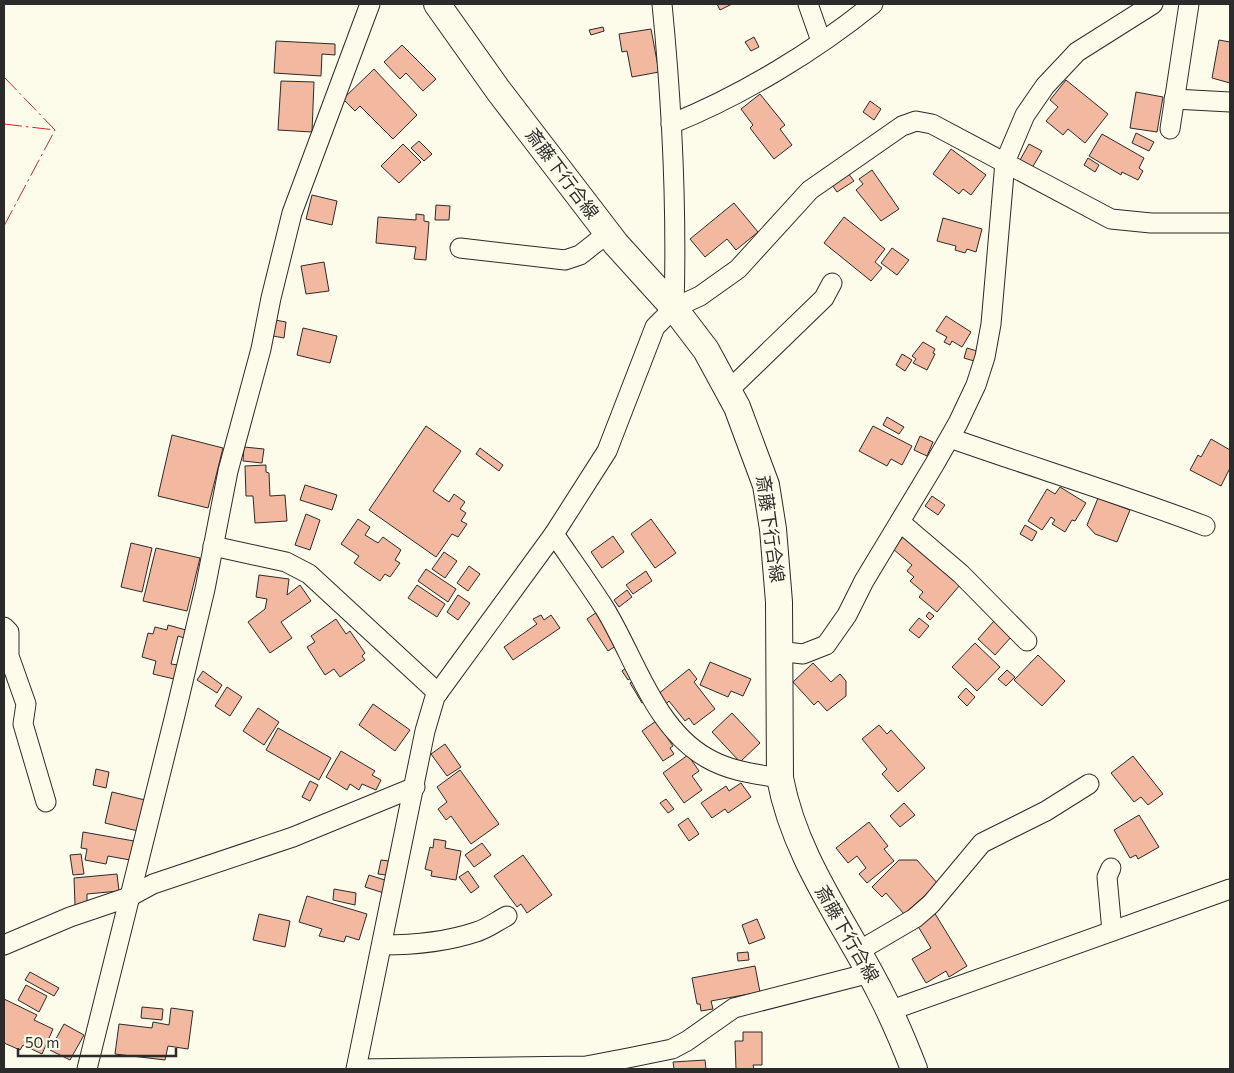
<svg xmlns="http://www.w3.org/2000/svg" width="1234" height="1073" font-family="Commissioner,'Noto Sans JP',sans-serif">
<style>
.building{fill:#f2b8a0;stroke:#2b2b2b}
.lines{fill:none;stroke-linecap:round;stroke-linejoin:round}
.minor-casing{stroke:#2b2b2b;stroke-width:21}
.secondary-casing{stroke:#2b2b2b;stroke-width:28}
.minor{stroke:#fdfbea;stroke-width:19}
.secondary{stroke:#fdfbea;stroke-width:26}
.power{stroke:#c62828;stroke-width:1;stroke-dasharray:18 4 2.5 4;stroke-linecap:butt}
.labels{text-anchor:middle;stroke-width:4;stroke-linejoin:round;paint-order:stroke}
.street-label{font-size:18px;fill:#2b2b2b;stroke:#fdfbea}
</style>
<rect width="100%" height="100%" fill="#fdfbea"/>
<g class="building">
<path d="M717 4H732L720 10Z"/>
<path d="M603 27 604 31 591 35 589 30Z"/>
<path d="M651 29 659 72 632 77 627 51 622 52 619 34Z"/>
<path d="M754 37 759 47 751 51 745 42Z"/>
<path d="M1219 40 1230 42V83L1212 78Z"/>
<path d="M276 41 335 44V55L322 54 321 76 274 73Z"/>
<path d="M402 45 436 79 423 91 406 73 400 79 384 62Z"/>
<path d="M374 69 417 115 393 139 360 106 355 111 343 99Z"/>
<path d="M1066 80 1108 114 1085 143 1068 129 1063 135 1046 121 1058 107 1050 100Z"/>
<path d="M281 81 314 82 312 132 278 130Z"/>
<path d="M1136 92 1163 97 1157 132 1130 128Z"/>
<path d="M760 94 785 125 780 129 792 145 774 159 750 128 753 125 741 109Z"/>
<path d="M870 101 881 109 874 120 863 112Z"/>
<path d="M1136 133 1154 142 1149 151 1132 143Z"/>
<path d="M1102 134 1144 158 1139 168 1143 171 1138 180 1122 172 1121 175 1089 156Z"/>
<path d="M419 141 432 154 424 161 411 148Z"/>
<path d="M403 144 421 162 399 183 381 166Z"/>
<path d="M1029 144 1042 151 1032 168 1020 160Z"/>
<path d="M951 149 986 175 971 195 963 189 959 194 933 174Z"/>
<path d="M1088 158 1099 165 1095 172 1084 165Z"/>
<path d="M872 170 899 209 881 221 856 190 863 184 859 179Z"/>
<path d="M848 173 854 181 837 192 832 185Z"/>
<path d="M312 195 337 201 332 225 306 219Z"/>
<path d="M734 203 758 232 736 250 727 239 705 257 690 239Z"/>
<path d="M436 205 450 206 449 220H435Z"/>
<path d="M416 214 424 215V221L429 222 426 260 414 259 416 247 376 243 378 217 416 220Z"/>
<path d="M844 217 885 249 875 262 882 268 871 281 824 243Z"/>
<path d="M943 218 982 229 976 252 967 249 965 253 955 250 956 246 937 241Z"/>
<path d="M892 248 909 260 897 275 881 263Z"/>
<path d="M324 262 329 291 306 294 301 266Z"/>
<path d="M946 316 971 332 962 347 952 341 950 345 944 342 947 337 936 331Z"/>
<path d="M275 320 286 322 284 338 273 336Z"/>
<path d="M303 328 337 336 330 363 297 355Z"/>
<path d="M923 342 935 349 933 353 935 354 927 370 913 363 916 359 912 356Z"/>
<path d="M967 348 977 351 974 361 964 358Z"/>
<path d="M902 354 912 360 905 371 896 365Z"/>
<path d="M887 417 904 427 899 434 883 425Z"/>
<path d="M426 426 461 451 433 491 449 502 454 494 465 502 460 509 466 513 461 521 467 524 458 537 452 534 436 557 369 510Z"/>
<path d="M873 426 912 446 902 465 891 459 887 466 859 451Z"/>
<path d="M172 435 223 448 208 508 158 496Z"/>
<path d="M920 436 933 442 927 456 914 450Z"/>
<path d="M1211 439 1230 450V468L1221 486 1190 470 1198 455 1201 457Z"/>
<path d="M244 447 264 449 262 463 243 461Z"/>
<path d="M480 448 503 465 499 471 476 454Z"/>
<path d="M266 465V472L269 473 270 496 285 495 287 521 255 523 253 496H246L245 466Z"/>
<path d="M305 485 337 495 332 510 300 500Z"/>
<path d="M1060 487 1086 503 1075 521 1072 520 1065 532 1052 524 1055 520 1051 517 1042 530 1028 521 1047 489 1055 494Z"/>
<path d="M932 496 945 505 938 515 925 506Z"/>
<path d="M1098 498 1130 510 1117 542 1095 534 1087 525Z"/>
<path d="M306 514 320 520 310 550 295 545Z"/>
<path d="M358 519 370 527 365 535 378 543 383 537 401 550 395 560 400 563 390 577 385 574 380 581 354 563 359 556 341 544Z"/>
<path d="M651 519 676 553 655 568 631 534Z"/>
<path d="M1025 525 1037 532 1032 541 1020 534Z"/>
<path d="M613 536 624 552 602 568 591 552Z"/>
<path d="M903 537 960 585 937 612 919 597 923 592 910 581 914 577 907 571 912 565 893 549Z"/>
<path d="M131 543 152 548 142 592 121 587Z"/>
<path d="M156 548 200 558 187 611 143 601Z"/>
<path d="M444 552 457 561 445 578 432 569Z"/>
<path d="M469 566 480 574 468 591 457 583Z"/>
<path d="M426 569 456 589 448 602 418 581Z"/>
<path d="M646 571 652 581 633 594 626 585Z"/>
<path d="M259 575 289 579 287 595 300 585 311 601 281 622 292 638 270 653 248 622 265 609 267 599 256 597Z"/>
<path d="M417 585 445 604 437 617 408 598Z"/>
<path d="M627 590 632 597 619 607 614 600Z"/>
<path d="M458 595 470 603 458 620 447 612Z"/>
<path d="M597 612 619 644 608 651 587 619Z"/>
<path d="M929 612 934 616 930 620 926 616Z"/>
<path d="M541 615 544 620 551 615 560 628 513 660 504 647 537 624 533 619Z"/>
<path d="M919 618 929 626 919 638 909 630Z"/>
<path d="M336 619 346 634 350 631 365 653 362 656 365 660 340 677 334 669 325 675 307 647 315 642 311 636Z"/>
<path d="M994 621 1012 636 995 655 978 639Z"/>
<path d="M168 625 186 630 184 638 178 636 171 664 178 665 174 679 153 674 156 661 142 657 148 633 153 634 155 627 167 630Z"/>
<path d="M975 643 1000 667 977 691 952 667Z"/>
<path d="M1038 655 1065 681 1042 706 1014 680Z"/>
<path d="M710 662 751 679 743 696 731 691 728 697 700 685Z"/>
<path d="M813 663 831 682 840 674 846 681V696L827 711 818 701 814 705 793 682Z"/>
<path d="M629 666 635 675 628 680 622 671Z"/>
<path d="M689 669 697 679 694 682 715 709 694 725 689 718 685 721 669 701 665 705 657 695Z"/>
<path d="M1007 670 1015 677 1006 686 998 679Z"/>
<path d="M203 671 222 685 217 693 197 680Z"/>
<path d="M637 679 650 698 642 703 630 683Z"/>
<path d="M227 687 242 697 230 716 215 706Z"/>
<path d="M966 688 975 697 967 706 958 697Z"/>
<path d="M373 704 410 730 395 751 359 725Z"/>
<path d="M258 708 279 722 264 745 243 731Z"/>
<path d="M732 713 760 743 740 762 712 732Z"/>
<path d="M656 721 673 746 670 748 674 754 663 761 642 731Z"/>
<path d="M879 725 887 734 891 730 925 768 898 792 882 774 887 769 862 739Z"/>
<path d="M278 728 331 758 319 780 266 750Z"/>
<path d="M445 744 461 767 447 776 431 754Z"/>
<path d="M341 751 375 771 372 775 381 780 376 790 362 784 359 790 350 784 347 790 326 777Z"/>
<path d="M688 755 699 771 692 776 702 790 684 803 663 773Z"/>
<path d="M1133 756 1163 794 1148 805 1141 797 1134 802 1111 773Z"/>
<path d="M96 769 109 772 106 788 93 785Z"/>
<path d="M460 770 499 824 471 844 451 816 446 820 438 809 447 802 437 787Z"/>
<path d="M310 781 318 785 310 801 302 797Z"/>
<path d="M741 783 751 797 728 813 725 809 712 818 701 803 726 786 729 791Z"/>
<path d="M112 792 145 800 138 831 105 823Z"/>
<path d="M666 799 674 809 668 813 660 803Z"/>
<path d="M904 803 915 815 900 827 890 816Z"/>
<path d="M1139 815 1159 847 1138 859 1136 855 1130 858 1114 830Z"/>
<path d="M688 818 699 834 689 841 678 825Z"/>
<path d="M869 822 888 846 884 849 894 861 867 883 859 874 866 868 857 856 848 863 836 848Z"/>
<path d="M83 832 134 841 130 860 108 856 106 864 85 860 87 849 81 848Z"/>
<path d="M434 839 446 841 445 848 461 851 456 880 431 876 432 871 425 869 430 847 433 848Z"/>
<path d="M482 843 491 855 474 867 465 855Z"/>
<path d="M81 854 84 874 73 875 70 855Z"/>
<path d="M523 855 552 895 527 913 521 904 517 907 494 876Z"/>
<path d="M381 860 389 861 386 875 378 874Z"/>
<path d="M899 860H917L938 884 904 914 886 893 882 897 872 887Z"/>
<path d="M468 871 479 887 471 893 459 877Z"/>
<path d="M117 874 119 891 87 894V904L75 905 74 878Z"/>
<path d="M369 875 388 881 384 893 365 887Z"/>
<path d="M334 889 356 893 355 905 333 900Z"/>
<path d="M307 896 367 914 359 940 346 936 344 942 319 936 322 929 299 922Z"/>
<path d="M934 912 967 966 949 977 946 971 926 983 912 959 931 948 916 923Z"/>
<path d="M259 914 290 921 285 947 253 940Z"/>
<path d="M757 919 765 938 749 944 742 925Z"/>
<path d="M748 952 749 960 738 961 737 953Z"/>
<path d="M755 966 760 992 711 1001 713 1009 701 1011 700 1004H697L692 978Z"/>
<path d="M30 972 59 988 54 996 25 980Z"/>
<path d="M26 985 47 996 39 1012 18 1000Z"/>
<path d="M4 999 37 1015 34 1020 53 1029 42 1054 23 1045 20 1050 4 1043Z"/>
<path d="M142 1007 163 1009 162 1020 141 1018Z"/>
<path d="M171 1008 193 1011 188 1049 168 1046 165 1060 115 1054 119 1024 152 1028 153 1022 169 1025Z"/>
<path d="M64 1024 84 1035 70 1060 50 1050Z"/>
<path d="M743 1032H762V1065H753L754 1069H736L735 1041H743Z"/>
<path d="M705 1060 706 1069H674L673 1062Z"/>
</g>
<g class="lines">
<g class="minor-casing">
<g id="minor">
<path d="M662 4C672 105 677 207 674 308"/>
<path d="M808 4 821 41"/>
<path d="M1174 99 1230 102"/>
<path d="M671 124C741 96 815 51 873 4"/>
<path d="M1170 129 1189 4"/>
<path d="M460 248 565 260 580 255 608 233"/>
<path d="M729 390 824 298 832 283"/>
<path d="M950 438C1035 468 1121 494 1205 526"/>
<path d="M900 522 961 574 1027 641"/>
<path d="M554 534C571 559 589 584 605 609 635 658 654 728 707 758 729 771 755 774 780 778"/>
<path d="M213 546 286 562 309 574 438 693"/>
<path d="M4 627 9 632V656L26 704 23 724 46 802"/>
<path d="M778 651 803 654 826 645 847 615 864 581 934 465 958 423 976 385 985 357 991 324 1005 162 1025 115 1045 86 1077 52 1153 4"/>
<path d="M1111 868 1107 877 1112 931"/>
<path d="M4 945 70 917 129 897 153 884 293 837 415 787"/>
<path d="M382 945C413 945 446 942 476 932 487 929 497 921 507 916"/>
<path d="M857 952 915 918 931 904 982 843 1046 811 1089 784"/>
<path d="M889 1011 1230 889"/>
<path d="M87 1069 175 715 205 589 228 471 261 349 271 298 292 213 370 4"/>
<path d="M356 1069 425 731 435 697 554 534 607 451 655 327 674 308 700 296 738 269 810 190 902 126 916 121 932 124 1111 219 1151 223H1230"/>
<path d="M356 1069 586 1066 628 1058 672 1049 687 1041 734 1008 870 973"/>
</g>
</g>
<g class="secondary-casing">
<path id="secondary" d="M437 4 498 90 616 244 674 308 706 350 737 407 766 485 773 529 779 602 780 778C795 858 844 921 880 992 893 1017 904 1043 914 1069"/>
</g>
<use href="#minor" class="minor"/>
<use href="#secondary" class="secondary"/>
<g class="power">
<path d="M4 77 55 130"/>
<path d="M4 124 55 130"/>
<path d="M4 226 55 130"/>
</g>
</g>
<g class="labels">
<g class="street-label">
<text transform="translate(562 174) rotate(53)" y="6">斎藤下行合線</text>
<text transform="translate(770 529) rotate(82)" y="6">斎藤下行合線</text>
<text transform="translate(847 934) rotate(60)" y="6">斎藤下行合線</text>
</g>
</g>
<rect width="1234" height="1073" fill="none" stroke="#2b2b2b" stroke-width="10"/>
<path d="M18 1048v8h158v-8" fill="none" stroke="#2b2b2b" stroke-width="2.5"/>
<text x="25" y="1048" font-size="15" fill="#2b2b2b" stroke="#fdfbea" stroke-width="4" paint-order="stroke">50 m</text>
</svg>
